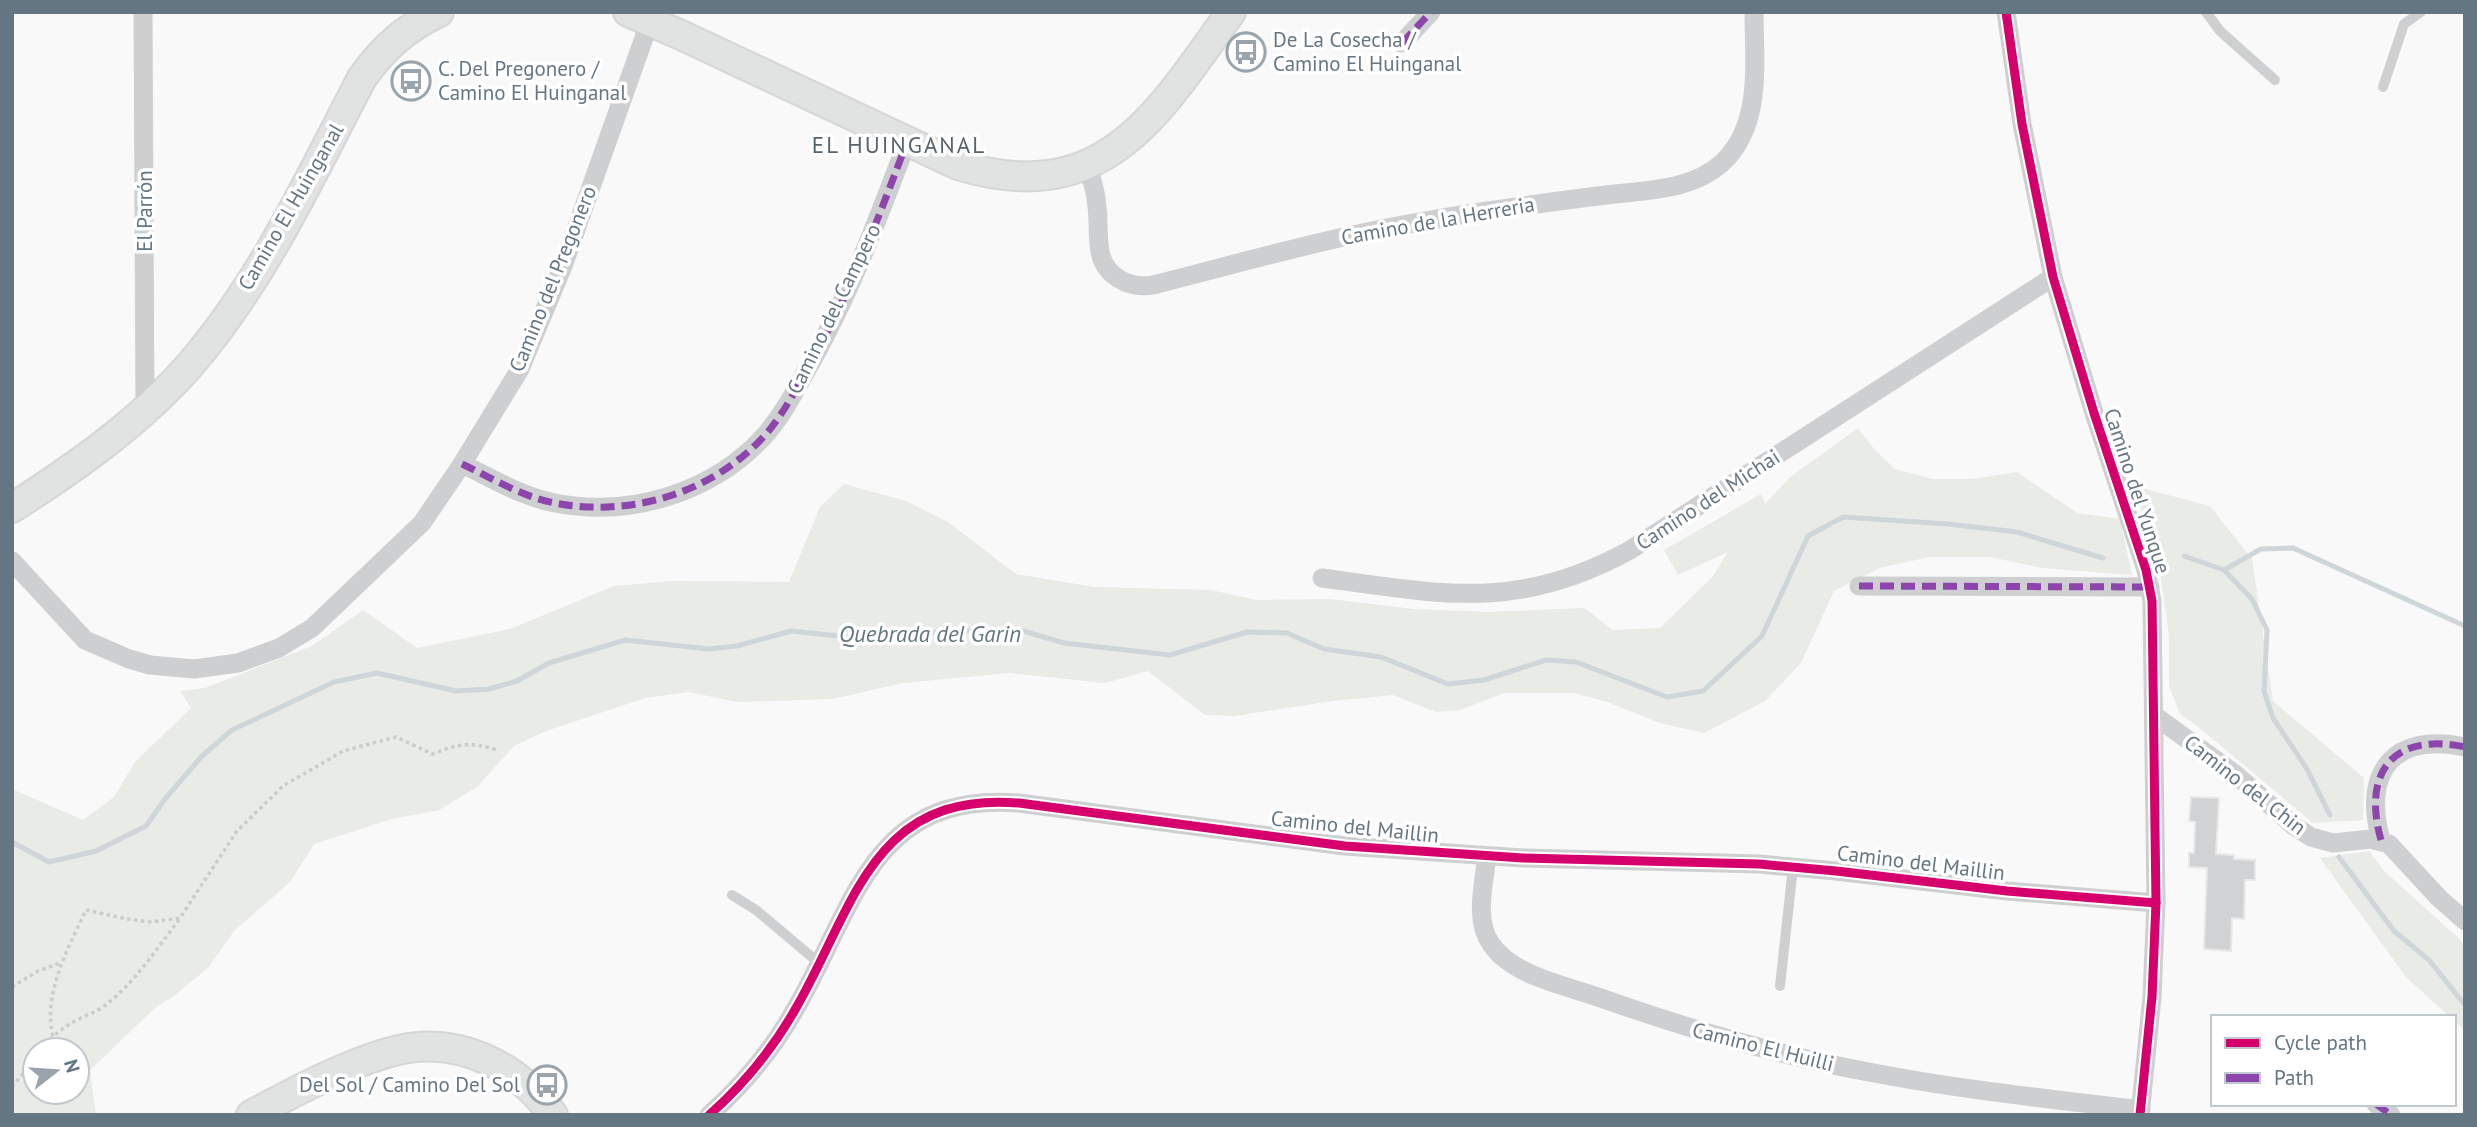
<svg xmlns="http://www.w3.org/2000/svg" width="2477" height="1127" font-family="'PT Sans',sans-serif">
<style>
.green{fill:#e8ebe6;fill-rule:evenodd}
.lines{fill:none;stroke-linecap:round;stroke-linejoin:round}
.stream{stroke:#ced6d9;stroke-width:5}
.building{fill:#d0d2d3;stroke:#e8e8e8;stroke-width:2}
.secondary-casing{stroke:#d5d6d7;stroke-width:32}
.path{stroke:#cbcccd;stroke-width:3.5;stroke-dasharray:3.5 3.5;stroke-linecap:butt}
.lane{stroke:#cecfd0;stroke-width:10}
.street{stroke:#cecfd0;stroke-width:19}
.secondary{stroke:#e1e2e2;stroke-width:28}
.quiet{stroke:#8e44ad;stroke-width:7;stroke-dasharray:14 7;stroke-linecap:butt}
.cycleway-casing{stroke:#fff;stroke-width:13}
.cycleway{stroke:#d6006c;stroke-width:9}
.labels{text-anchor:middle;stroke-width:7;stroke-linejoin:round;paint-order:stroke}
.poi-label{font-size:21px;fill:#657683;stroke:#fff;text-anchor:start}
.street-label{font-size:21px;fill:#657683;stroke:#fff}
.neighbourhood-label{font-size:23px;letter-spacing:2px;fill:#57646e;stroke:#fff}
.water-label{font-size:23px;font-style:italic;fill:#60757c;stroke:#fff}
</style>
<rect width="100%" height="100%" fill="#f9f9f9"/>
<g class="green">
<path d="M1858 428 1875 450 1895 469 1933 479H1972L2017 472 2077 513 2120 519 2132 575 2043 568 1990 557H1929L1880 568 1834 591 1801 663 1765 701 1704 733 1660 723 1607 702 1574 693H1504L1460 710 1436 712 1393 695 1333 701 1234 716 1205 715 1148 671 1105 683 1009 673 903 683 833 699 737 702 689 692 645 698 546 731 514 746 477 787 439 810 392 819 314 844 291 881 234 931 209 967 174 996 156 1007 90 1070 96 1115H12V789L83 820 114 797 135 762 191 708 180 691 205 688 312 646 363 610 417 648 510 629 614 586 674 581 789 582 820 507 844 484 906 501 948 522 1016 574 1095 587 1211 590 1256 600 1330 599 1414 609 1488 612 1584 608 1613 630 1660 628 1713 576 1728 552 1678 575 1664 550 1761 494 1765 504 1789 478ZM35 1050H77V1092H35Z"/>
<path d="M2134 486 2210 506 2252 559 2273 701 2364 778 2363 820 2313 823 2196 725 2180 714 2169 686V635L2161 579Z"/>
<path d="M2369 851 2384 871 2465 944V1030L2454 1021V1017H2450L2406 977 2320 858Z"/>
</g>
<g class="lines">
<g class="stream">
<path d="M2184 556 2224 570 2252 599 2267 630 2264 691 2273 718 2307 769 2330 815"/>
<path d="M2224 570 2261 549 2293 548 2465 626"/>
<path d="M12 842 49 862 96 851 146 826 165 799 202 756 232 730 334 682 377 673 456 691 489 689 517 681 549 663 625 640 709 649 737 646 791 631 858 638H893L946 631 1020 630 1064 643 1170 655 1247 632 1287 633 1324 649 1381 657 1448 684 1484 680 1546 660 1576 662 1667 697 1703 691 1762 636 1808 536 1843 517 1948 524 2017 532 2103 558"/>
<path d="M2339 857 2394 931 2429 960 2465 1005"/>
</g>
</g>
<path class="building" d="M2191 797 2219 798 2216 854 2234 855V859L2255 860V880H2245L2244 919 2232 918 2231 951 2204 949 2207 868 2189 867V853H2194L2195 822 2189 821Z"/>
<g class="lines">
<g class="secondary-casing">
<g id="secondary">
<path d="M628 12 681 35 958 165C1104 210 1158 114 1231 12"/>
<path d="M12 508C76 467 140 422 190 365 264 279 310 177 362 78 383 48 406 28 439 12"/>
<path d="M251 1115C294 1092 363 1055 409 1048 465 1040 521 1069 553 1115"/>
</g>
</g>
<g class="path">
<path d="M12 987 38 971 60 963"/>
<path d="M53 1036C42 995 69 946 86 910L127 919 152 922 180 918 237 831 283 786 343 751 396 737 432 754C459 744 469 741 497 750"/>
<path d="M41 1050C52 1036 63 1027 79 1019 89 1014 99 1011 108 1003 136 981 157 948 179 920"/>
<path d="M12 1087 35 1058"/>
</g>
<g class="lane">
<path d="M2206 12 2220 31 2275 80"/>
<path d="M2383 87 2404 24 2421 12"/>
<path d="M732 895 756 910 819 963"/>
<path d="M1780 986 1793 867"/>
</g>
<g class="street">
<path d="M143 12 145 410"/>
<path d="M2006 12 2022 124 2053 277 2094 413 2146 570 2152 601 2156 903 2152 997 2140 1115"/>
<path d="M1402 43 1431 12"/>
<path d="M1086 165C1092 178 1096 192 1097 207 1099 221 1097 236 1100 251 1104 276 1129 289 1153 285 1217 269 1280 251 1344 237 1430 218 1518 206 1606 195 1645 190 1691 191 1722 163 1763 125 1754 63 1754 12"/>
<path d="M462 464C492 478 522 497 555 503 632 518 715 492 767 433 782 415 793 395 804 375 847 301 877 222 907 142"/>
<path d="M12 561 85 640 129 659 150 665 194 669 238 663 279 648 312 628 422 523 462 464 520 369 563 266 650 21"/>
<path d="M1322 578C1442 594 1518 612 1630 550L2053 277"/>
<path d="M1859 586 2150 587"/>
<path d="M2155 716 2235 774 2294 826 2311 837 2333 843 2371 839 2389 844 2439 898 2465 921"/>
<path d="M2381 840C2362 772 2393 732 2465 747"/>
<path d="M1487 856C1484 884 1474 920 1491 944 1513 976 1564 985 1598 997 1688 1029 1780 1056 1874 1073 1962 1090 2052 1099 2141 1110"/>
<path d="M2376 1104 2391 1115"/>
<path d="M709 1115C743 1085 774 1047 796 1008 855 906 872 791 1019 803L1345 846 1523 858 1759 864 1836 871 2007 891 2156 903"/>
</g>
<use href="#secondary" class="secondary"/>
<g class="quiet">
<path d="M1402 43 1431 12"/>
<path d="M462 464C492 478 522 497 555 503 632 518 715 492 767 433 782 415 793 395 804 375 847 301 877 222 907 142"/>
<path d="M1859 586 2150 587"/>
<path d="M2381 840C2362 772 2393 732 2465 747"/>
<path d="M2376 1104 2391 1115"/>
</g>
<g class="cycleway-casing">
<g id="cycleway">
<path d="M2006 12 2022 124 2053 277 2094 413 2146 570 2152 601 2156 903 2152 997 2140 1115"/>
<path d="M709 1115C743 1085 774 1047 796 1008 855 906 872 791 1019 803L1345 846 1523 858 1759 864 1836 871 2007 891 2156 903"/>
</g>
</g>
<use href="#cycleway" class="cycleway"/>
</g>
<defs>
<g id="bus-ring" transform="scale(2.0125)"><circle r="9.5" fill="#fff" stroke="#99a4ac" stroke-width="1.5"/><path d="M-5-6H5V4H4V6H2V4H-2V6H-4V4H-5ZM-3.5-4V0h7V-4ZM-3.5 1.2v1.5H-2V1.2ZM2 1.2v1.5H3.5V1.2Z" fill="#99a4ac"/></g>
</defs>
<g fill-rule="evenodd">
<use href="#bus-ring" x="1246" y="52"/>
<use href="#bus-ring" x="411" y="81"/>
<use href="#bus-ring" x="547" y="1085"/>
</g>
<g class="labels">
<g class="poi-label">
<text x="1273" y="47">De La Cosecha /<tspan x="1273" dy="24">Camino El Huinganal</tspan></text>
<text x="438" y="76">C. Del Pregonero /<tspan x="438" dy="24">Camino El Huinganal</tspan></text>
<text x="520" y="1092" text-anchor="end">Del Sol / Camino Del Sol</text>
</g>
<g class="street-label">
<text transform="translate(291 207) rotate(-60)" y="7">Camino El Huinganal</text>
<text transform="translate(145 211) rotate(-90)" y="7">El Parrón</text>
<text transform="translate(1438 221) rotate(-10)" y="7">Camino de la Herreria</text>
<text transform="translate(553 279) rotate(-68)" y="7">Camino del Pregonero</text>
<text transform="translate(834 309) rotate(-64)" y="7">Camino del Campero</text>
<text transform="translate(2137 491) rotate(72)" y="7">Camino del Yunque</text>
<text transform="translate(1708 500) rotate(-33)" y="7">Camino del Michai</text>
<text transform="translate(2245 785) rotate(38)" y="7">Camino del Chin</text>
<text transform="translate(1355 827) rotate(6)" y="7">Camino del Maillin</text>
<text transform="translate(1921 863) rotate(7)" y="7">Camino del Maillin</text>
<text transform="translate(1763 1047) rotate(14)" y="7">Camino El Huilli</text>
</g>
<g class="neighbourhood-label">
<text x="899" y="153">EL HUINGANAL</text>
</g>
<g class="water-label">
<text x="930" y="642">Quebrada del Garin</text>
</g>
</g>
<rect width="2477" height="1127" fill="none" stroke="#657683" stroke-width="28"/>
<rect x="2211" y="1015" width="245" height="91" fill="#ffffff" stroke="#c1c8cd" stroke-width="2"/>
<rect x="2225" y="1038" width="35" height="10" fill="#d6006c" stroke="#c1c8cd" stroke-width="2"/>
<text x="2274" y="1050" font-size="21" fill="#657683">Cycle path</text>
<rect x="2225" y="1073" width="35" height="10" fill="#8e44ad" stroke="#c1c8cd" stroke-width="2"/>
<text x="2274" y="1085" font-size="21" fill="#657683">Path</text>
<g transform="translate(56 1071) rotate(73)"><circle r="33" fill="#ffffff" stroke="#c1c8cd" stroke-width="2"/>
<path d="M0-5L12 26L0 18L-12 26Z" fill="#99a4ac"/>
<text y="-10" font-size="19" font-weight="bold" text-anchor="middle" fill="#657683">N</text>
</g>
</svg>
